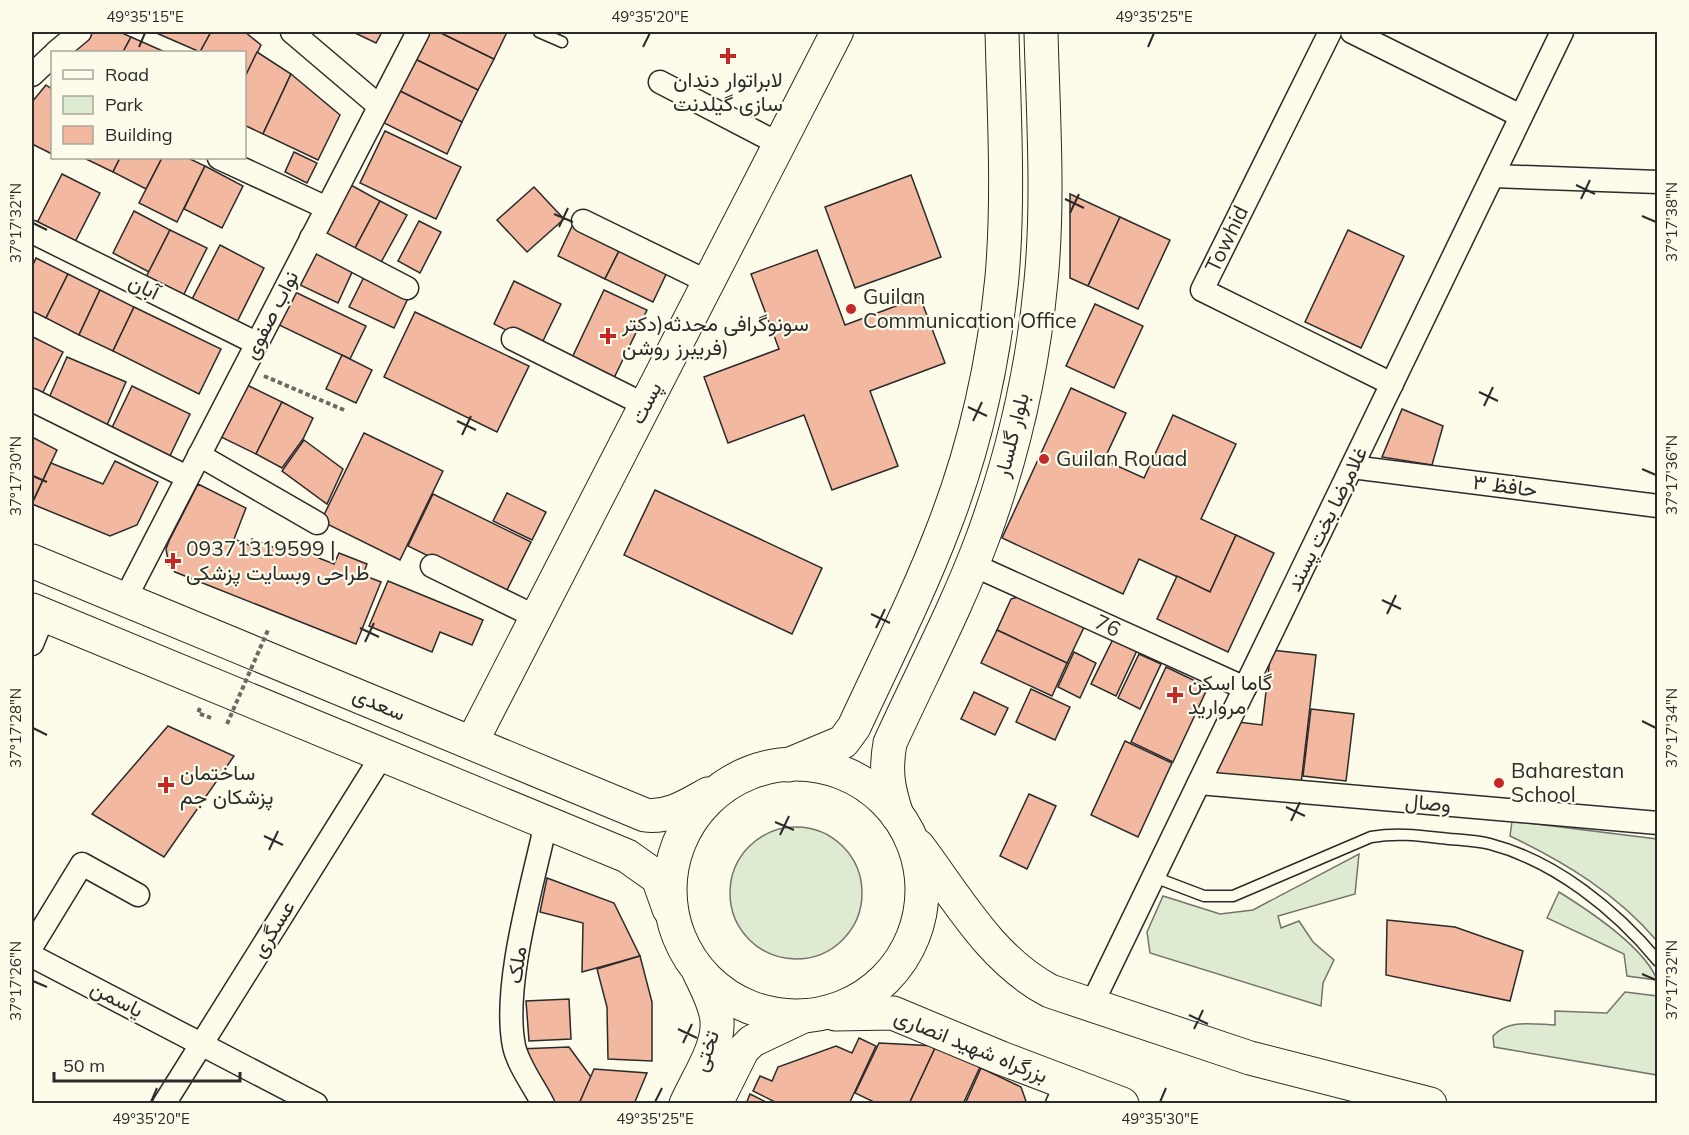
<svg xmlns="http://www.w3.org/2000/svg" width="1689" height="1135" font-family="Mulish,Vazirmatn,sans-serif">
<style>
.green{fill:#deebd1;stroke:#74746e;stroke-width:1.5}
.building{fill:#f2b8a0;stroke:#2b2b2b;stroke-width:1.5}
.lines{fill:none;stroke-linecap:round;stroke-linejoin:round}
.lane-casing{stroke:#2b2b2b;stroke-width:13}
.street-casing{stroke:#2b2b2b;stroke-width:25}
.secondary-casing{stroke:#2b2b2b;stroke-width:34}
.primary-casing{stroke:#2b2b2b;stroke-width:35}
.path{stroke:#6a6964;stroke-width:4;stroke-dasharray:4.5 3;stroke-linecap:butt}
.lane{stroke:#fdfbea;stroke-width:10}
.street{stroke:#fdfbea;stroke-width:22}
.secondary{stroke:#fdfbea;stroke-width:32}
.primary{stroke:#fdfbea;stroke-width:33}
.path-bridge{stroke:#6a6964;stroke-width:4;stroke-dasharray:4.5 3;stroke-linecap:butt}
.ticks{fill:none;stroke:#2b2b2b;stroke-width:2}
.poi-dot{fill:#c62828;stroke:#fdfbea;stroke-width:2}
.labels{text-anchor:middle;stroke-width:4.5;stroke-linejoin:round;paint-order:stroke}
.poi-label{font-size:21px;fill:#2b2b2b;stroke:#fdfbea;text-anchor:start}
.street-label{font-size:21px;fill:#2b2b2b;stroke:#fdfbea}
.neatline{fill:none;stroke:#2b2b2b;stroke-width:2}
.ticks-label{font-size:15px;text-anchor:middle;fill:#2b2b2b}
</style>
<rect width="100%" height="100%" fill="#fdfbea"/>
<g class="green">
<path d="M1512 821 1657 839V941C1617 894 1565 862 1510 836Z"/>
<circle cx="796" cy="893" r="66"/>
<path d="M1359 854 1355 894 1278 916 1281 928 1299 921 1313 942 1334 960 1323 983 1321 1006 1150 953 1147 932 1163 896 1220 914 1253 910Z"/>
<path d="M1559 892C1588 910 1645 948 1657 980L1627 976 1624 954 1547 918Z"/>
<path d="M1625 992 1657 996V1075L1494 1047 1493 1036C1509 1019 1532 1024 1555 1025V1011L1607 1013Z"/>
</g>
<g class="building">
<path d="M93 32H120L131 37 123 52H73Z"/>
<path d="M154 32H211L200 52Z"/>
<path d="M211 32H245L261 45 246 76 244 52H200Z"/>
<path d="M353 32H382L376 43Z"/>
<path d="M429 32H439L494 59 478 90 415 59Z"/>
<path d="M439 32H507L494 59Z"/>
<path d="M131 37 165 52H123Z"/>
<path d="M257 52 291 74 263 134 244 125V79Z"/>
<path d="M415 59 478 90 462 122 400 91Z"/>
<path d="M291 74 340 115 318 160 263 134Z"/>
<path d="M46 85 52 89V154L32 144V102Z"/>
<path d="M400 91 462 122 447 154 384 123Z"/>
<path d="M385 131 461 167 436 219 360 183Z"/>
<path d="M294 152 317 163 307 183 285 172Z"/>
<path d="M84 158H120L113 172Z"/>
<path d="M120 158H162L146 189 113 172Z"/>
<path d="M162 158H188L205 166 177 222 139 203Z"/>
<path d="M205 166 243 186 222 228 184 209Z"/>
<path d="M62 174 100 193 73 246 35 227Z"/>
<path d="M911 175 941 257 855 288 825 207Z"/>
<path d="M349 184 380 201 353 252 321 235Z"/>
<path d="M534 187 564 219 527 252 497 220Z"/>
<path d="M1070 194 1120 217 1088 286 1070 278Z"/>
<path d="M380 201 407 215 379 266 353 252Z"/>
<path d="M134 211 170 230 149 272 113 253Z"/>
<path d="M1120 217 1170 240 1138 309 1088 286Z"/>
<path d="M419 221 441 232 420 273 398 261Z"/>
<path d="M574 222 622 245 605 279 558 256Z"/>
<path d="M170 230 207 248 180 302 143 283Z"/>
<path d="M1348 230 1404 256 1361 348 1305 322Z"/>
<path d="M220 245 264 268 234 328 189 305Z"/>
<path d="M622 245 669 268 653 302 605 279Z"/>
<path d="M817 250 845 325 920 297 945 363 870 391 898 466 832 490 804 415 728 443 704 377 779 349 751 274Z"/>
<path d="M314 251 353 270 338 303 298 284Z"/>
<path d="M36 258 68 274 46 318 32 311V267Z"/>
<path d="M366 273 410 294 394 328 349 307Z"/>
<path d="M68 274 100 290 79 335 46 318Z"/>
<path d="M514 281 561 304 540 347 494 324Z"/>
<path d="M100 290 134 307 113 351 79 335Z"/>
<path d="M604 290 647 310 612 382 570 362Z"/>
<path d="M293 291 366 326 350 359 277 324Z"/>
<path d="M1095 304 1143 326 1114 388 1066 366Z"/>
<path d="M134 307 221 349 199 394 113 351Z"/>
<path d="M415 312 529 366 497 432 384 377Z"/>
<path d="M33 337 63 352 40 398 32 393Z"/>
<path d="M342 355 372 370 356 403 326 389Z"/>
<path d="M67 357 126 382 107 425 48 400Z"/>
<path d="M247 385 282 402 256 454 221 437Z"/>
<path d="M132 386 190 414 167 462 109 434Z"/>
<path d="M1071 388 1126 413 1104 460 1144 478 1173 415 1236 444 1201 519 1236 535 1210 592 1139 559 1123 594 1002 538Z"/>
<path d="M282 402 313 418 303 439 282 468 256 454Z"/>
<path d="M1402 409 1443 426 1432 465 1382 457Z"/>
<path d="M364 433 443 471 400 560 321 521Z"/>
<path d="M32 437 57 450 32 503Z"/>
<path d="M304 440 343 469 327 504 282 471Z"/>
<path d="M115 461 158 482 137 525 110 536 32 504 51 463 103 484Z"/>
<path d="M198 484 246 508 234 539 249 545 252 539 283 551 286 545 334 564 339 553 367 564 363 575 381 582 356 644 175 572 169 565 166 549 169 541Z"/>
<path d="M655 490 822 568 792 634 624 555Z"/>
<path d="M507 493 546 512 532 540 493 521Z"/>
<path d="M433 494 531 542 505 594 408 546Z"/>
<path d="M1236 535 1274 553 1228 652 1157 619 1177 576 1210 592Z"/>
<path d="M388 581 483 620 472 645 440 632 432 652 369 626Z"/>
<path d="M1024 595 1086 623 1067 663 997 630 1011 599Z"/>
<path d="M997 630 1067 663 1052 696 981 663Z"/>
<path d="M1115 635 1139 646 1116 696 1091 684Z"/>
<path d="M1271 650 1316 655 1301 784 1215 774 1238 722 1262 725Z"/>
<path d="M1074 652 1096 663 1080 698 1058 687Z"/>
<path d="M1139 654 1161 664 1140 709 1118 698Z"/>
<path d="M1166 667 1208 687 1173 762 1131 742Z"/>
<path d="M1031 689 1070 707 1055 740 1016 722Z"/>
<path d="M974 692 1008 708 995 735 961 719Z"/>
<path d="M1311 709 1354 714 1346 781 1303 776Z"/>
<path d="M168 726 234 756 164 857 92 814Z"/>
<path d="M1125 741 1172 763 1138 837 1091 815Z"/>
<path d="M1029 794 1056 806 1027 869 1000 856Z"/>
<path d="M547 878 614 903 640 956 582 972 583 923 540 912Z"/>
<path d="M1387 920 1455 927 1523 951 1510 1001 1386 975Z"/>
<path d="M640 956 652 1002V1061L608 1059 607 1007 597 969Z"/>
<path d="M569 999 571 1039 529 1041 526 1001Z"/>
<path d="M859 1038 876 1046 849 1104H779L753 1091 760 1076 772 1081 778 1067 836 1046 852 1053Z"/>
<path d="M879 1043 936 1046 909 1104H878L855 1093Z"/>
<path d="M936 1046 980 1067 963 1104H909Z"/>
<path d="M569 1047 591 1077 579 1104H549L519 1049Z"/>
<path d="M981 1068 1021 1087 1027 1104H965Z"/>
<path d="M594 1069 647 1073 634 1104H579Z"/>
<path d="M750 1094 770 1104H746Z"/>
</g>
<g class="lines">
<g class="lane-casing">
<g id="lane">
<path d="M539 32 562 42"/>
<path d="M1154 877 1204 896H1233L1371 837C1395 833 1416 835 1440 838 1456 840 1474 840 1490 844 1555 861 1616 910 1658 961"/>
</g>
</g>
<g class="street-casing">
<g id="street">
<path d="M292 32 379 106"/>
<path d="M1330 32 1202 290 1392 384"/>
<path d="M1352 32 1521 116"/>
<path d="M56 52 80 32"/>
<path d="M32 75 52 56"/>
<path d="M660 82 779 144"/>
<path d="M219 158 327 208"/>
<path d="M1493 176 1658 182"/>
<path d="M583 221 708 282"/>
<path d="M32 232 256 343"/>
<path d="M311 238 407 288"/>
<path d="M513 339 645 405"/>
<path d="M32 400 187 477"/>
<path d="M199 455 317 523"/>
<path d="M1352 467 1658 506"/>
<path id="s1" d="M971 564 1245 688"/>
<path d="M432 566 536 617"/>
<path d="M125 599 418 32"/>
<path d="M32 644 44 615"/>
<path d="M1199 783 1658 823"/>
<path d="M32 946 82 864 138 895"/>
<path d="M32 956 316 1104"/>
<path d="M1091 1006 1562 32"/>
<path d="M164 1104 383 754"/>
<path d="M543 1104C534 1086 518 1065 514 1046 502 986 533 883 546 823"/>
<path d="M1057 1104 1066 1084"/>
</g>
</g>
<g class="secondary-casing">
<g id="secondary">
<path d="M472 742 837 32"/>
<path d="M716 1104 743 1050 752 1041 807 1015"/>
</g>
</g>
<g class="primary-casing">
<g id="primary">
<path d="M32 561 645 815C669 818 688 805 708 794"/>
<path d="M32 610 627 856 658 878 669 909"/>
<circle cx="796" cy="890" r="126"/>
<path d="M788 765 843 742 854 727C885 660 919 593 945 524 975 446 994 359 1002 277 1009 195 1004 113 1002 32"/>
<path d="M897 815C888 789 885 771 890 743 921 675 957 607 983 537 1013 455 1033 367 1041 281 1049 198 1043 114 1041 32"/>
<path d="M918 846C957 898 991 960 1050 991L1250 1058 1430 1104"/>
<path d="M835 1014 893 1013 1001 1058 1122 1104"/>
<path d="M686 1104C697 1079 719 1048 717 1021 716 1004 706 987 699 972"/>
</g>
</g>
<g class="path">
<path d="M264 376 344 410"/>
<path d="M200 708 198 713 211 718"/>
</g>
<use href="#lane" class="lane"/>
<use href="#street" class="street"/>
<use href="#secondary" class="secondary"/>
<use href="#primary" class="primary"/>
<path class="path-bridge" d="M227 724 268 630"/>
</g>
<path class="ticks" d="M139 47 145 33M643 47 650 33M1148 47 1154 33M1576 185 1595 194M1065 199 1084 208M1581 199 1590 180M1070 213 1079 194M554 214 573 222M1642 216 1656 222M33 223 47 230M559 227 568 208M1479 392 1498 401M1484 406 1493 387M968 407 987 416M457 421 476 430M973 421 982 402M462 435 471 416M1642 469 1656 475M33 476 47 482M1382 600 1401 609M871 614 890 623M1387 614 1396 595M360 628 379 637M876 628 885 609M365 642 374 623M1642 721 1656 728M33 728 47 735M1286 807 1305 816M1291 821 1300 802M775 822 794 830M780 835 789 816M264 836 283 845M269 850 278 831M1642 974 1656 980M33 981 47 987M1189 1015 1208 1024M678 1029 697 1038M1194 1029 1203 1010M683 1043 692 1024M151 1102 157 1088M655 1102 662 1088M1160 1102 1166 1088"/>
<g class="poi-dot">
<path d="M725 47h6v6h6v6h-6v6h-6v-6h-6v-6h6z"/>
<circle cx="851" cy="309" r="6"/>
<path d="M605 327h6v6h6v6h-6v6h-6v-6h-6v-6h6z"/>
<circle cx="1044" cy="459" r="6"/>
<path d="M170 552h6v6h6v6h-6v6h-6v-6h-6v-6h6z"/>
<path d="M1172 686h6v6h6v6h-6v6h-6v-6h-6v-6h6z"/>
<circle cx="1499" cy="783" r="6"/>
<path d="M163 776h6v6h6v6h-6v6h-6v-6h-6v-6h6z"/>
</g>
<g class="labels">
<g class="poi-label">
<text x="728" y="87" text-anchor="middle">لابراتوار دندان<tspan x="728" dy="24">سازی گیلدنت</tspan></text>
<text x="863" y="304">Guilan<tspan x="863" dy="24">Communication Office</tspan></text>
<text x="622" y="331">سونوگرافی محدثه(دکتر<tspan x="622" dy="24">فریبرز روشن)</tspan></text>
<text x="1056" y="466">Guilan Rouad</text>
<text x="186" y="556">09371319599 |<tspan x="186" dy="24">طراحی وبسایت پزشکی</tspan></text>
<text x="1188" y="690">گاما اسکن<tspan x="1188" dy="24">مروارید</tspan></text>
<text x="1511" y="778">Baharestan<tspan x="1511" dy="24">School</tspan></text>
<text x="180" y="780">ساختمان<tspan x="180" dy="24">پزشکان جم</tspan></text>
</g>
<g class="street-label">
<text transform="translate(1227 239) rotate(-64)" y="7">Towhid</text>
<text transform="translate(144 287) rotate(26)" y="7">آبان</text>
<text transform="translate(271 315) rotate(-63)" y="7">نواب صفوی</text>
<text transform="translate(646 403) rotate(-63)" y="7">پست</text>
<text transform="translate(1012 435) rotate(-76)" y="7">بلوار گلسار</text>
<text transform="translate(1505 486) rotate(7)" y="7">حافظ ۳</text>
<text transform="translate(1327 519) rotate(-64)" y="7">غلامرضا بخت پسند</text>
<text dy="7" stroke="none"><textPath href="#s1" startOffset="150">76</textPath></text>
<text transform="translate(379 704) rotate(23)" y="7">سعدی</text>
<text transform="translate(1428 803) rotate(5)" y="7">وصال</text>
<text transform="translate(273 929) rotate(-58)" y="7">عسگری</text>
<text transform="translate(517 965) rotate(-82)" y="7">ملک</text>
<text transform="translate(117 999) rotate(27)" y="7">یاسمن</text>
<text transform="translate(971 1046) rotate(22)" y="7">بزرگراه شهید انصاری</text>
<text transform="translate(706 1051) rotate(-71)" y="7">تختی</text>
</g>
</g>
<rect width="1689" height="1135" fill="none" stroke="#fdfbea" stroke-width="66"/>
<rect x="51" y="51" width="195" height="108" fill="#fdfbea" stroke="#a9a89e" stroke-width="1.5"/>
<rect x="63" y="70" width="30" height="9" fill="#fdfbea" stroke="#a9a89e" stroke-width="1.5"/>
<text x="105" y="81" font-size="18" fill="#2b2b2b">Road</text>
<rect x="63" y="96" width="30" height="18" fill="#deebd1" stroke="#a9a89e" stroke-width="1.5"/>
<text x="105" y="111" font-size="18" fill="#2b2b2b">Park</text>
<rect x="63" y="126" width="30" height="18" fill="#f2b8a0" stroke="#a9a89e" stroke-width="1.5"/>
<text x="105" y="141" font-size="18" fill="#2b2b2b">Building</text>
<path d="M54 1072v9h186v-9" fill="none" stroke="#2b2b2b" stroke-width="3"/>
<text x="63" y="1072" font-size="18" fill="#2b2b2b" stroke="#fdfbea" stroke-width="4.5" paint-order="stroke">50 m</text>
<rect x="33" y="33" width="1623" height="1069" class="neatline"/>
<g class="ticks-label">
<text x="145" y="22">49°35'15"E</text>
<text x="650" y="22">49°35'20"E</text>
<text x="1154" y="22">49°35'25"E</text>
<text transform="translate(1672 222) rotate(-90)" y="5">37°17'38"N</text>
<text transform="translate(16 223) rotate(-90)" y="5">37°17'32"N</text>
<text transform="translate(1672 475) rotate(-90)" y="5">37°17'36"N</text>
<text transform="translate(16 476) rotate(-90)" y="5">37°17'30"N</text>
<text transform="translate(1672 728) rotate(-90)" y="5">37°17'34"N</text>
<text transform="translate(16 728) rotate(-90)" y="5">37°17'28"N</text>
<text transform="translate(1672 980) rotate(-90)" y="5">37°17'32"N</text>
<text transform="translate(16 981) rotate(-90)" y="5">37°17'26"N</text>
<text x="151" y="1124">49°35'20"E</text>
<text x="655" y="1124">49°35'25"E</text>
<text x="1160" y="1124">49°35'30"E</text>
</g>
</svg>
